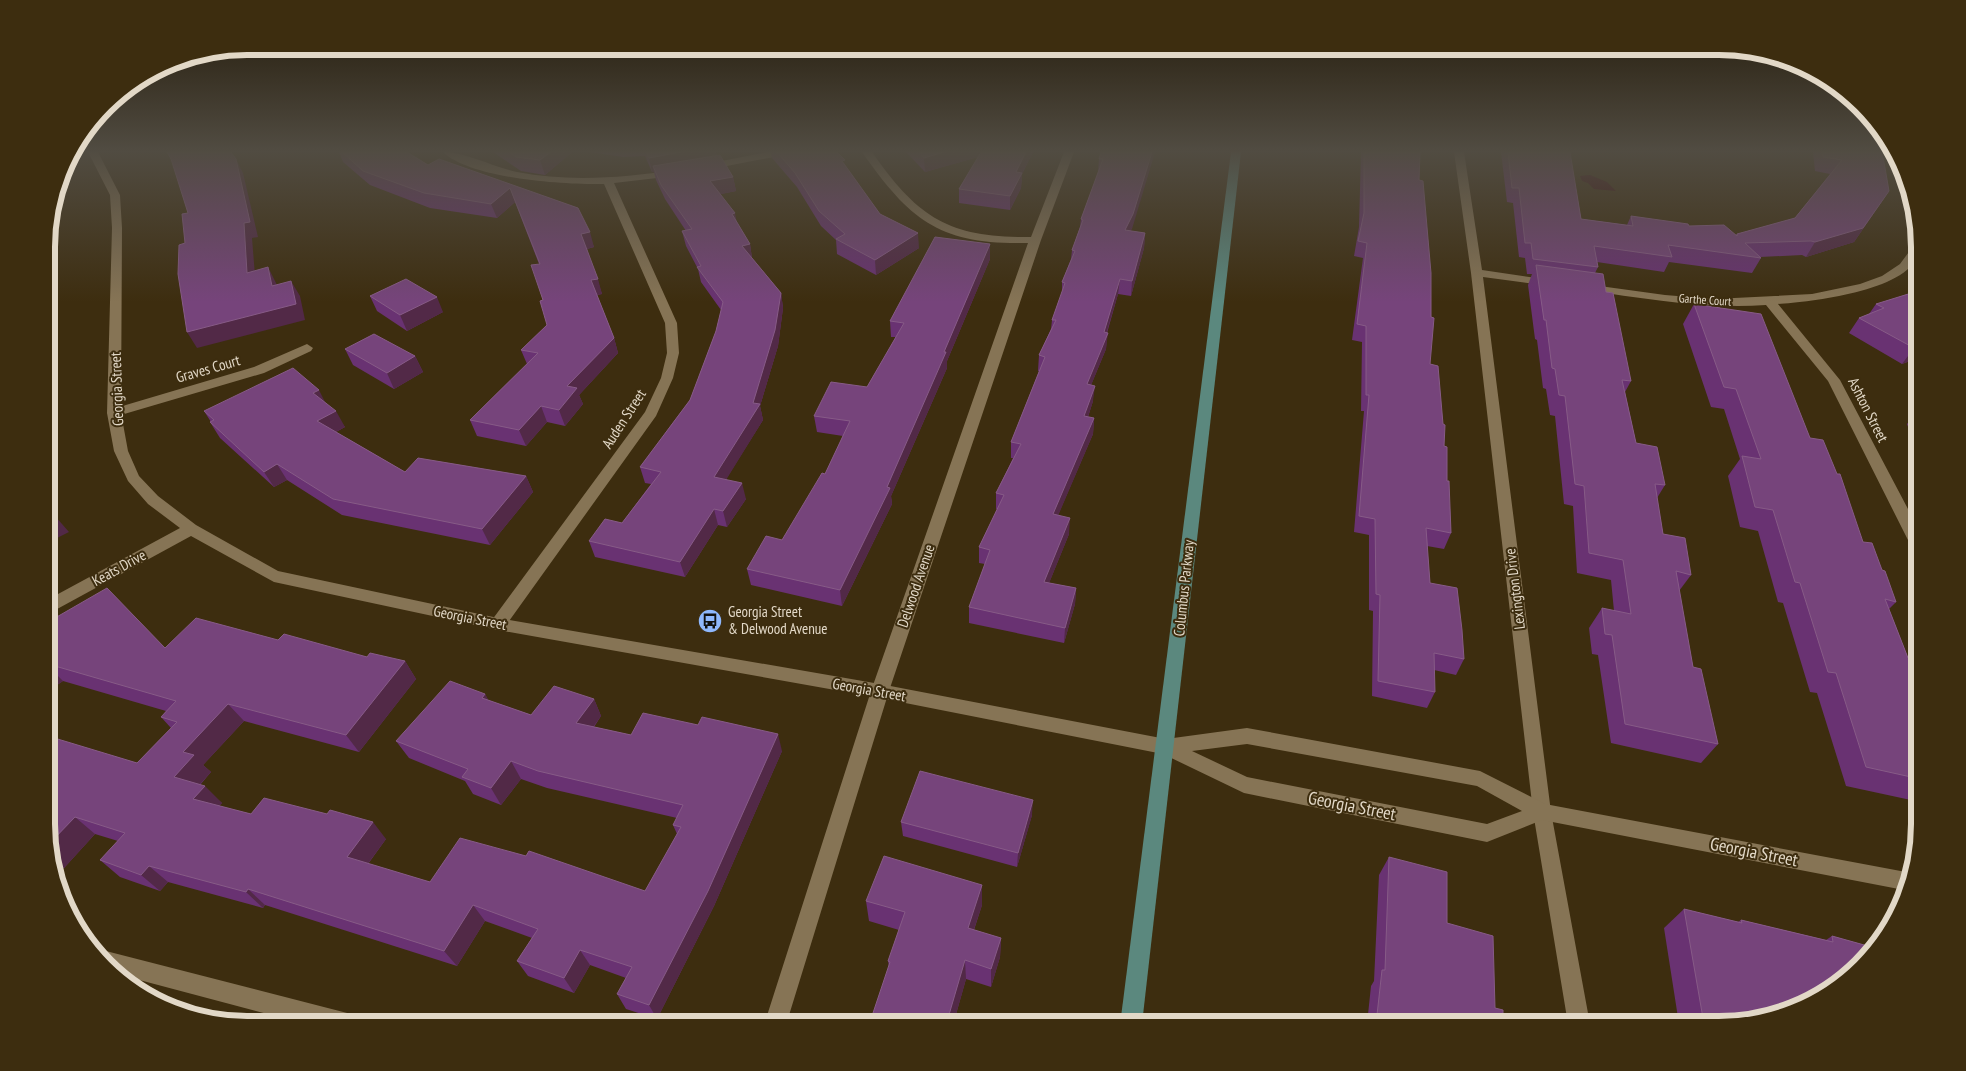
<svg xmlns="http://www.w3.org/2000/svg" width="1966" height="1071" font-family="'PT Sans Narrow',sans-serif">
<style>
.water{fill:#3a090e}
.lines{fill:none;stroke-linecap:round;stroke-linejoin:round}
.street{fill:#867455;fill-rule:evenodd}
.secondary{fill:#867455;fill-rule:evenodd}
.primary{fill:#5b887e;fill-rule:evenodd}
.wall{fill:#693272}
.shaded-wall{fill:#522947}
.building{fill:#76447b;stroke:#875b87}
.labels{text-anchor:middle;stroke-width:4;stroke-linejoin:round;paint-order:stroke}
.far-street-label{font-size:12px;fill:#e2d8c7;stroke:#3d2d0f}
.street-label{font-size:15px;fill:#e2d8c7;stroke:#3d2d0f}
.poi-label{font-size:15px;fill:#e2d8c7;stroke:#3d2d0f;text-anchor:start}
.near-street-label{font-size:18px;fill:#e2d8c7;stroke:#3d2d0f}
.rim{fill:none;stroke:#e2d8c7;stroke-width:6}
</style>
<rect width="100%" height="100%" fill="#3d2d0f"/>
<path class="water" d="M1590 175 1607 182 1616 191 1594 189 1588 183 1582 181 1580 176Z"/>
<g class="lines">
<g class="street">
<path d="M443 152C466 152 493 167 517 172 569 182 622 178 674 170L679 173 674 176 614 183 677 323 679 353 673 378 656 416 504 628 498 630 492 628 490 624 492 620 645 412 661 378 667 353 665 323 604 184C566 185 471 179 443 152Z"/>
<path d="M768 152H789L784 155 706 170 701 167 706 164Z"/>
<path d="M862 152H872C918 218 949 238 1031 237L1064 152H1074L1041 240 889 691 786 1025H764L871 691 1028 243C941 245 911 222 862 152Z"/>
<path d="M1454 152H1464L1482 270 1550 280 1556 283 1550 286 1483 277 1551 812 1590 1024H1568L1533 812 1471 273Z"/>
<path d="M1918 244C1918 247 1919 252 1918 255 1906 291 1811 302 1778 304L1840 380 1908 509 1919 511V521L1913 520 1919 531V551L1914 550 1911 546 1828 381 1766 305C1705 309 1646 299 1585 290L1579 287 1585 284 1665 295 1714 299 1812 294 1860 284 1882 276 1900 264 1914 245Z"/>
<path d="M307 344 313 348 311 351 264 373 114 417 107 413 109 410 254 367Z"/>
<path d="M102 950 351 1014 359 1017 362 1025H309L113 973 95 953Z"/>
</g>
<path class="secondary" d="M88 152H98L120 195 122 228 121 413 128 451 139 476 158 496 196 525 278 571 498 618 880 684 1166 739 1247 728 1480 771 1545 804 1906 872 1908 873 1904 890 1542 820 1487 842 1244 793 1163 754 880 698 498 630 274 582 191 536 48 614 47 600 180 528 148 504 128 481 114 451 107 413 112 228 110 195ZM1247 744 1477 786 1522 811 1487 824 1247 777 1192 751Z"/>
<path class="primary" d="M1231 152H1241L1142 1024 1120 1025Z"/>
</g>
<g class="wall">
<path d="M339 152H407L428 165 578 208 594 247 587 249 602 294 597 295 614 338 618 353 579 395 583 404 565 426 547 422 526 446 477 436 470 420 527 364 521 350 547 325 543 300 539 264 515 202 497 218 430 208 370 185 343 162Z"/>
<path d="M493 152H572L545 175 521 171Z"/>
<path d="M589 152H716L717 155 733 177 736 191 720 194 750 244 752 258 781 293 783 308 778 346 760 406 763 420 726 479 746 499 727 527 718 525 685 577 595 557 589 541 622 523 651 484 645 483 640 467 690 400 716 331 721 310 701 282 698 269 686 246 682 231H686L665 199 656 180 654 172H652L645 156 623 157Z"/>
<path d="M771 152H837L845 166 880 214 919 248 876 275 837 254 836 240 821 226 797 187 772 158Z"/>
<path d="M906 152H1033L1022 174 1021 188 1010 210 959 203V189L978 157 925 172Z"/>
<path d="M1101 152H1155L1130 231 1145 233 1144 248 1131 296 1118 294 1107 333 1106 349 1091 385 1093 401 1088 417 1094 418 1093 434 1058 515 1069 534 1049 583 1076 588 1075 604 1064 643 969 623V607L985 564 979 563V547L997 509H996V493L1013 458H1011V442L1039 371H1038L1039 355 1051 329 1052 320 1062 292V282L1071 259 1072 250 1080 227 1081 219 1098 173 1099 159Z"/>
<path d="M1361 152H1420L1419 180 1430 364 1444 446 1451 533 1444 549 1427 546 1430 583 1464 659 1456 675 1434 670 1435 692 1427 708 1372 696 1373 611 1369 610V535L1354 532 1364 411H1361L1362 342 1352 340 1363 258 1354 256 1359 227Z"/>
<path d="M1501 152H1570L1581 219 1627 225 1631 216 1736 235 1737 234 1795 218 1830 174 1815 171 1813 152H1881L1889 191 1854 242 1806 257 1802 255 1760 257 1761 258 1752 273 1669 262 1664 272 1597 262 1598 267 1595 273 1606 292 1631 381 1625 392 1636 443 1665 485 1657 498 1663 534 1691 575 1679 591 1693 667 1718 744 1701 763 1611 743 1598 655 1592 654 1589 628 1602 608 1614 611 1611 580 1577 573 1573 506 1564 504 1555 416 1550 415 1546 389 1543 388 1537 340 1535 339 1528 285 1532 274H1527L1525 258 1519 257 1513 203 1507 202Z"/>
<path d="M990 244V259L947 361V368L891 496 892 504 842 606 751 585 747 569 782 540 825 474 843 436 817 432 814 416 867 387 896 337H891L890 321Z"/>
<path d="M1918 291V358L1902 364 1849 333 1859 318 1869 314 1876 304Z"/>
<path d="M370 296 443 312 407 331 377 311Z"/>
<path d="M1694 304 1810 438 1863 542 1882 570 1896 602 1889 609 1908 658 1919 661 1920 802 1846 786 1817 693 1810 692 1783 603 1778 602 1758 531 1740 527 1728 476 1740 459 1724 409 1711 407 1683 324Z"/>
<path d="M345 349 415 356 423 372 394 389 353 365Z"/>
<path d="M326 404 345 427 336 432 405 472 526 476 533 492 490 545 342 515 287 480 274 487 220 438 210 422H211L204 411Z"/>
<path d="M1919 410V455L1907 424Z"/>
<path d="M48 622 165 648 278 640 367 657 405 661 416 679 359 752 244 721 203 765 211 772 200 785 222 803 219 806 251 814 386 839 368 864 430 882 645 891 677 834 673 825 677 818 547 788 521 779 501 805 473 794 465 781 409 758 396 741 485 694 488 700 531 715 594 699 601 716 594 727 631 735 782 751 714 906 657 1019 626 1009 617 994 626 978 590 965 574 993 528 976 517 961 532 938 485 921 457 966 265 905 263 908 168 882 160 891 120 877 100 860 118 841 95 834 64 868 53 864 48 850V740L137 763 171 728 161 717 166 711 63 681 57 685 48 676Z"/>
<path d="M1032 815 1017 867 903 836 901 822Z"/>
<path d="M1389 857 1447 923 1495 1008 1503 1024H1367L1371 986 1374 981 1379 875Z"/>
<path d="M982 885V905L974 930 1001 938 1000 957 991 987 966 979 953 1025H869L889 967 888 961 899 930 869 921 866 901Z"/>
<path d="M1684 909 1738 922 1741 920 1826 940 1832 936 1875 948 1732 1024H1679L1664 928Z"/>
</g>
<g class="shaded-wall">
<path d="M551 152H572L545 175 540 160Z"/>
<path d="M681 152H716L718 161 653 166 654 172H652L649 158Z"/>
<path d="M944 152H988V154L925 172 924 158Z"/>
<path d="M1026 152H1033L1022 174 1021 188 1010 210V196L1016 172Z"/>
<path d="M1152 152H1155L1132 229 1123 245 1125 230Z"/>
<path d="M236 159 243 173 258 237 252 238 256 288 247 273Z"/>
<path d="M733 177 736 191 713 196 710 181Z"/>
<path d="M510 188 515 202 497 218 491 204Z"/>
<path d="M1889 191 1854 242 1806 257 1815 242Z"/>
<path d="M735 213 738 228 732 214Z"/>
<path d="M50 223 52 230 48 231Z"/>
<path d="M590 232 594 247 586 249 581 234Z"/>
<path d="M918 233 919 248 876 275 875 260Z"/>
<path d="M1145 233 1144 248 1131 296 1132 281Z"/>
<path d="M750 244 752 259 742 246Z"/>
<path d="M990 244V259L947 361V368L891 496 892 504 842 606 840 590 887 487 944 352Z"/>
<path d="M268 267 276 283 280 301 272 286Z"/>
<path d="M598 279 602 294 596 295 591 280Z"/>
<path d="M1120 279 1118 294 1104 341 1108 333 1106 349 1085 400 1087 384 1104 332Z"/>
<path d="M291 281 300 296 305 320 197 348 187 332Z"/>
<path d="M781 293 783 308 778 346 760 406 763 420 718 493 714 477 753 403Z"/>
<path d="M437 297 443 312 407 331 400 315Z"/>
<path d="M614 338 618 353 579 395 583 404 565 426 559 410 567 386Z"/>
<path d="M1918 347V358L1902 364 1914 348Z"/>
<path d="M415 356 423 372 394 389 387 373Z"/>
<path d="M1095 386 1093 401 1083 432 1084 416Z"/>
<path d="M319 390 327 406 313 393Z"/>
<path d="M541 406 547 422 526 446 519 430Z"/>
<path d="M336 411 345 427 326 437 317 421Z"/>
<path d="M1094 418 1093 434 1052 530 1053 514Z"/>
<path d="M277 464 287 480 274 487 264 472Z"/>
<path d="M526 476 533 492 490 545 482 529Z"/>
<path d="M742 483 746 499 727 527 723 511Z"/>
<path d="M714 509 718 525 685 577 680 562Z"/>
<path d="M55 516 69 532 47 543V520Z"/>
<path d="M1070 518 1069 534 1043 598 1044 582Z"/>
<path d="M1076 588 1075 604 1064 643 1065 628Z"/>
<path d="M405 661 416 679 359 752 346 735Z"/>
<path d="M48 666 63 681 57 685 48 676Z"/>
<path d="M485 694 495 712 482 698Z"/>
<path d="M594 699 601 716 584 740 576 723Z"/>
<path d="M228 704 244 721 203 765 211 772 191 794 174 777 183 752Z"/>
<path d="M778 734 782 751 714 906 657 1019 649 1005Z"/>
<path d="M511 761 521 779 501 805 491 788Z"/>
<path d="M205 786 222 803 210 816 193 799Z"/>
<path d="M1033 800 1032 815 1017 867 1018 853Z"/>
<path d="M75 817 95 834 64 868 51 858 48 850V845Z"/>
<path d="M373 822 386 839 361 873 347 857Z"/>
<path d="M149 866 168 882 160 891 141 875Z"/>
<path d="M982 885V905L968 947V928Z"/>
<path d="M248 889 265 905 263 908 246 892Z"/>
<path d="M473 905 485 921 457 966 444 951Z"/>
<path d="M1001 938 1000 957 991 987V969Z"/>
<path d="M580 950 590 965 574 993 564 978Z"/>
<path d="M965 960 966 979 953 1025H946Z"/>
</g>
<g class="building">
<path d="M167 152H231L236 159 250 222 244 223 247 273 268 267 272 286 291 281 296 304 187 332 178 274 179 245 185 243 182 214 188 213 171 159Z"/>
<path d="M342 152H407L428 165 439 159 578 208 590 232 581 234 598 279 591 280 614 338 567 386 577 388 559 410 541 406 519 430 470 420 538 353 521 350 547 325 540 301 543 300 531 265 540 264 510 188 491 204 424 193 363 171Z"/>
<path d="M509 152H551L540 160 516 157Z"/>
<path d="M646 152H681L649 158Z"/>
<path d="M777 152H837L845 160 842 161 880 214 918 233 875 260 836 239 845 234 819 211 795 173Z"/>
<path d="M919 152H944L924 158Z"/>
<path d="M981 152H1026L1016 172 1022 173 1010 196 959 189Z"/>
<path d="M1101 152H1152L1133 214 1125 230 1145 233 1132 281 1120 279 1104 332 1108 333 1087 384 1095 386 1084 416 1094 418 1053 514 1070 518 1044 582 1076 588 1065 628 969 607 990 550 979 547 1004 495 996 493 1021 444 1011 442 1045 357 1039 355 1056 320H1052L1065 283 1062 282 1075 251 1072 250 1083 220 1081 219 1103 159H1099Z"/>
<path d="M1364 152H1420L1419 180 1423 181 1431 273V317L1434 318 1430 364 1438 366 1443 424 1445 425 1444 446 1447 447V481H1449L1451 533 1426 528 1430 583 1457 588 1462 630 1464 659 1434 653 1435 692 1378 681 1380 595 1376 594 1375 519 1359 516 1369 395H1366V326L1357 324 1367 243 1358 241 1364 213Z"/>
<path d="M1508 152H1570L1581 219 1633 226 1631 216 1688 224 1689 226 1724 225 1737 236V234L1795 218 1842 160 1823 157 1822 152H1881L1884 162 1889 191 1863 228 1815 242 1811 241 1745 243 1761 258 1668 245 1672 257 1594 246 1598 267 1533 259 1531 243H1525L1519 188H1512Z"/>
<path d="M720 155 733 177 710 181 735 213 732 214 750 244 742 246 781 293 775 330 753 403 760 404 714 477 742 483 723 511 714 509 680 562 589 541 605 519 622 523 661 472 640 467 690 400 716 331 723 302 697 267 701 266 682 231 692 229 661 185 653 166Z"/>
<path d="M935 237 990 244 944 352H946L887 487 890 488 840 590 747 569 766 536 782 540 822 473 825 474 850 421 814 416 831 382 867 387 904 323 890 321Z"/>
<path d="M1536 265 1603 274 1606 292 1613 293 1631 381 1622 380 1636 443 1657 447 1665 485 1655 484 1663 534 1685 538 1691 575 1676 571 1693 667 1701 669 1718 744 1625 724 1612 635 1605 634 1602 608 1631 614 1623 560 1589 553 1584 486 1575 484 1565 396 1559 395 1555 369 1552 368 1546 320H1544Z"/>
<path d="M406 279 437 297 400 315 370 296Z"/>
<path d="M1918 291V347L1914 348 1859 318 1884 308 1876 304Z"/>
<path d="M1694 304 1761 314 1810 438 1823 440 1837 474H1840L1863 542 1872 543 1882 570 1885 571 1896 602 1885 599 1908 658 1919 661 1920 779 1866 767 1836 673 1828 672 1800 583 1795 582 1773 510 1755 507 1742 456 1761 459 1736 389 1724 387Z"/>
<path d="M374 334 415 356 387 373 345 349Z"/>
<path d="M293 368 319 390 313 393 336 411 317 421 405 472 418 458 526 476 482 529 333 499 277 464 264 472 210 422 214 420 204 411Z"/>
<path d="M47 507 55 516 47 520Z"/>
<path d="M107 588 165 648 196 618 278 640 284 634 367 657 370 653 405 661 346 735 228 704 183 752 194 755 174 777 205 786 193 799 251 814 264 798 327 814 330 810 373 822 347 857 430 882 460 838 526 856 529 851 645 891 681 827 673 825 683 805 538 771 511 761 491 788 462 777 468 769 396 741 450 681 485 694 482 698 531 715 554 686 594 699 576 723 631 735 643 713 698 725 702 717 778 734 708 891 649 1005 617 994 632 967 580 950 564 978 517 961 538 929 473 905 444 951 248 889 246 892 149 866 141 875 100 860 125 833 75 817 48 845V740L51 737 137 763 177 722 161 717 176 701 48 664V622Z"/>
<path d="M920 771 1033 800 1018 853 901 822Z"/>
<path d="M884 856 982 885 968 928 1001 938 991 969 965 960 946 1025H869L890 962 888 961 905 912 866 901Z"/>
<path d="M1389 857 1447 872V923L1493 936 1495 1008 1503 1010V1024H1376L1382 970H1385Z"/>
<path d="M1684 909 1742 923 1741 920 1833 942 1832 936 1875 948 1870 957 1830 991 1783 1014 1732 1024H1704Z"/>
</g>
<linearGradient id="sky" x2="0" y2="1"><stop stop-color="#221908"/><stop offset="0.5" stop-color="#514c42"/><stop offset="1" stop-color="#514c42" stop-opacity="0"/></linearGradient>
<rect width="1966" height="302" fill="url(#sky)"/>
<defs>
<g id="bus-disc" transform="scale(1.25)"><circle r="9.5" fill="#8fb8fd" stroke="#3d2d0f"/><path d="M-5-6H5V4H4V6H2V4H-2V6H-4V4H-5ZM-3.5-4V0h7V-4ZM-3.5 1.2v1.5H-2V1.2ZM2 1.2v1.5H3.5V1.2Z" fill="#111"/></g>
</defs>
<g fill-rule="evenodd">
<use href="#bus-disc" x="710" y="621"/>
</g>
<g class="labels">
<g class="far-street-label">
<text transform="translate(1705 300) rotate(4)" y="4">Garthe Court</text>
</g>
<g class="street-label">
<text transform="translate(208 369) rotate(-16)" y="5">Graves Court</text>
<text transform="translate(117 389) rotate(-92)" y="5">Georgia Street</text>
<text transform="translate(1868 410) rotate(63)" y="5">Ashton Street</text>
<text transform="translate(624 419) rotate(-57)" y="5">Auden Street</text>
<text transform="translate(119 568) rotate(-29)" y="5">Keats Drive</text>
<text transform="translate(916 586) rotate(-71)" y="5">Delwood Avenue</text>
<text transform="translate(1184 588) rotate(-84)" y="5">Columbus Parkway</text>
<text transform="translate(1515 589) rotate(-97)" y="5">Lexington Drive</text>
<text transform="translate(470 618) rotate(11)" y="5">Georgia Street</text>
<text transform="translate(869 690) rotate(10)" y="5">Georgia Street</text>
</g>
<g class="poi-label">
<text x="728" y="617">Georgia Street<tspan x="728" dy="17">&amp; Delwood Avenue</tspan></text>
</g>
<g class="near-street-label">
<text transform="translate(1352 806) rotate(11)" y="6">Georgia Street</text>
<text transform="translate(1754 852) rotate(11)" y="6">Georgia Street</text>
</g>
</g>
<path d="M0 0H1966V1071H0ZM247 55H1719A192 192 0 0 1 1911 247V824A192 192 0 0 1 1719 1016H247A192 192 0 0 1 55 824V247A192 192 0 0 1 247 55Z" fill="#3d2d0f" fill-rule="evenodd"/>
<path class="rim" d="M247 55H1719A192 192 0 0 1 1911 247V824A192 192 0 0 1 1719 1016H247A192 192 0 0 1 55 824V247A192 192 0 0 1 247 55Z"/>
</svg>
